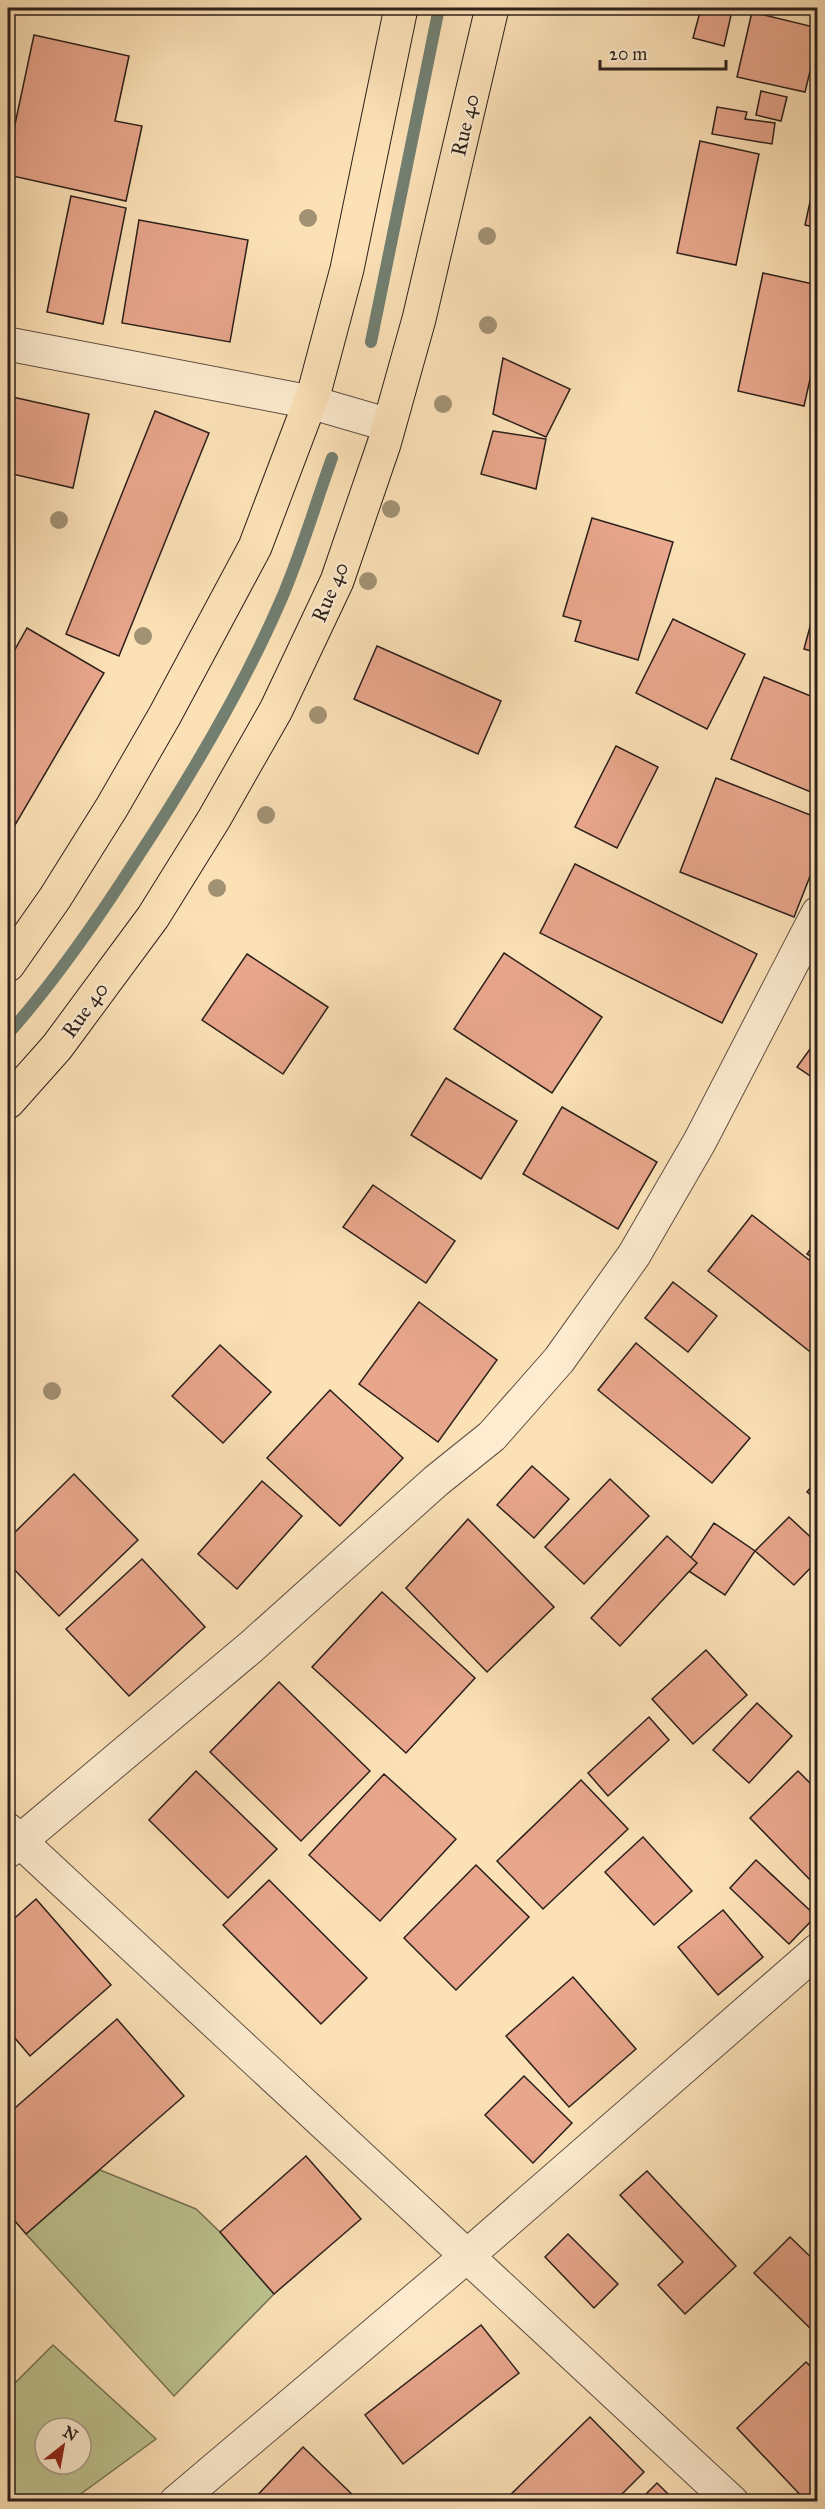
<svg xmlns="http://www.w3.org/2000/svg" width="825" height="2509" font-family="'IM FELL Great Primer',serif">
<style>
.green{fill:#bdc38f;stroke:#747255;stroke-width:1.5;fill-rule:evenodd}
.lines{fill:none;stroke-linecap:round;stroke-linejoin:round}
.stream{stroke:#727f71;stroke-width:12}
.building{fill:#e8a68c;stroke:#2c201b;stroke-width:1.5}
.minor-casing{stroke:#605042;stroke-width:35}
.major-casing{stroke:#2c201b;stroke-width:35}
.minor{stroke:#fdecd0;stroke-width:33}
.major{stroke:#fce1b7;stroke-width:33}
.tree{fill:#a29274}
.labels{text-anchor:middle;stroke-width:4.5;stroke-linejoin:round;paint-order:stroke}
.street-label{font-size:21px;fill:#2c201b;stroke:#fdecd0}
</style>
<rect width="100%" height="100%" fill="#fce1b7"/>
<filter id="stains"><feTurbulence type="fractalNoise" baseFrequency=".00333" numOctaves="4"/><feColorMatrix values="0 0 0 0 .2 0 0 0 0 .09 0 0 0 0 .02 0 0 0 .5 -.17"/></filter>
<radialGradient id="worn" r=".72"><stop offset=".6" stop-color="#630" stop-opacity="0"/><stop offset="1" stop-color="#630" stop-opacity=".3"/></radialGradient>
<g class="green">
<path d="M100 2170 196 2209 220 2232 274 2294 174 2396 26 2234Z"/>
<path d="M53 2345 156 2439 71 2501H8V2390ZM45 2428H81V2464H45Z"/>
</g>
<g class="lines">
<g class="stream">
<path d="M371 342 439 8"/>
<path d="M8 1034C56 980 98 919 137 858 191 776 242 690 281 600 301 554 315 505 332 458"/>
</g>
</g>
<g class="building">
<path d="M701 8H718L732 11 724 46 693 38Z"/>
<path d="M752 12 818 28V38L805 92 737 77Z"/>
<path d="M34 35 129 56 115 121 142 126 126 201 8 175V157Z"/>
<path d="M761 91 787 97 781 121 756 115Z"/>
<path d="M717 107 747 112 745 119 775 123 772 144 712 134Z"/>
<path d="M700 141 759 154 736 265 677 253Z"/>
<path d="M818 165V228L805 225Z"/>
<path d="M71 196 126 208 103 324 47 312Z"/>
<path d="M139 220 248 240 230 342 122 323Z"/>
<path d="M763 273 818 285V344L804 406 738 391Z"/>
<path d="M503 358 570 389 546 437 493 414Z"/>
<path d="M8 396 89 414 73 488 8 473Z"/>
<path d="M155 411 209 433 119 656 66 634Z"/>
<path d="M493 431 546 439 536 489 481 474Z"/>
<path d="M592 518 673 542 638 660 575 641 581 621 563 616Z"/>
<path d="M818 597V653L804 649Z"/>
<path d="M673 619 745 654 707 729 636 693Z"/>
<path d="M27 628 104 673 8 837V662Z"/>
<path d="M377 646 501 701 478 754 354 699Z"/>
<path d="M764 677 818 699V795L731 759Z"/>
<path d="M616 746 658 767 617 848 575 827Z"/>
<path d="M716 778 818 818V856L794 917 680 872Z"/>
<path d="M575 864 757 954 722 1023 540 933Z"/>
<path d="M504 953 602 1017 552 1093 454 1029Z"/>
<path d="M247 954 328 1007 283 1074 202 1020Z"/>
<path d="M818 1038V1081L797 1067Z"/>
<path d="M446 1078 517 1121 481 1179 411 1135Z"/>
<path d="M562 1107 657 1162 618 1229 523 1174Z"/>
<path d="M373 1185 455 1241 426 1283 343 1227Z"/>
<path d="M752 1215 818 1267V1358L708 1271Z"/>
<path d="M818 1239V1261L807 1254Z"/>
<path d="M673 1282 717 1316 688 1352 645 1318Z"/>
<path d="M419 1302 497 1360 438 1442 359 1384Z"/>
<path d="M636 1343 750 1438 712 1483 598 1390Z"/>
<path d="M220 1345 271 1392 223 1443 172 1396Z"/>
<path d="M330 1390 403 1458 340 1526 267 1458Z"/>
<path d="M532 1466 569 1499 534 1538 497 1505Z"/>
<path d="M74 1474 138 1540 59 1616 8 1563V1539Z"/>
<path d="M610 1479 649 1516 584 1584 545 1547Z"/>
<path d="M818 1479V1501L807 1492Z"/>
<path d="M262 1481 302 1516 237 1589 198 1554Z"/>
<path d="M789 1517 818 1544V1560L794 1585 755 1551Z"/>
<path d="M468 1519 554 1607 487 1672 406 1588Z"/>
<path d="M714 1523 755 1551 725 1595 684 1568Z"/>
<path d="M667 1536 697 1563 620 1646 591 1618Z"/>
<path d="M142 1559 205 1627 129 1696 66 1629Z"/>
<path d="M382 1592 475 1678 406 1753 312 1667Z"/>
<path d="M706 1650 747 1695 693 1744 652 1699Z"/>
<path d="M279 1682 370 1771 301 1841 210 1752Z"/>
<path d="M757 1703 792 1736 749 1783 713 1750Z"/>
<path d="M649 1717 669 1740 608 1796 588 1773Z"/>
<path d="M196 1771 277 1849 228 1898 149 1820Z"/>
<path d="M798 1771 818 1791 816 1886 750 1818Z"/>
<path d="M384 1774 456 1839 380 1921 309 1855Z"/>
<path d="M581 1780 628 1829 543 1909 497 1861Z"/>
<path d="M643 1837 692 1891 654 1925 605 1872Z"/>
<path d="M756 1860 816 1916 789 1944 730 1888Z"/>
<path d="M476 1865 529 1917 456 1990 404 1938Z"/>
<path d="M269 1880 367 1978 321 2024 223 1925Z"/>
<path d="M36 1899 111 1985 30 2056 8 2030V1924Z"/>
<path d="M723 1910 763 1957 718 1995 678 1947Z"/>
<path d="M573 1977 636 2049 569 2107 506 2036Z"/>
<path d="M117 2019 184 2096 26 2234 8 2213V2114Z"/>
<path d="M524 2076 572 2123 533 2163 485 2115Z"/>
<path d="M306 2156 361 2219 274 2294 220 2232Z"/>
<path d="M647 2171 736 2266 685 2314 658 2285 683 2262 620 2195Z"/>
<path d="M568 2234 618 2284 594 2308 545 2257Z"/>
<path d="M790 2237 818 2264V2336L754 2273Z"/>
<path d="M481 2325 519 2373 403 2464 365 2415Z"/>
<path d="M806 2362 818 2374V2502H807L737 2428Z"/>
<path d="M590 2417 644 2472 614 2502H503Z"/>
<path d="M303 2447 360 2502H251Z"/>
<path d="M657 2483 676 2502H638Z"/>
</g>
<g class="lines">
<g class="minor-casing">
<g id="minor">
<path d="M8 344 310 402 389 425"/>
<path d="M8 1830 732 2502"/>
<path d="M8 1851 251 1647 436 1481 492 1436 559 1360 634 1255 700 1141 818 913"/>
<path d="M176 2502 467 2256 818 1950"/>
</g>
</g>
<g class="major-casing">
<g id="major">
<path d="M8 965 55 898 112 807 165 715 255 547 315 389 347 269 401 8"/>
<path d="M8 1102 57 1047 153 917 214 819 276 710 337 581 384 444 419 319 492 8"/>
</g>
</g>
<use href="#minor" class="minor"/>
<use href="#major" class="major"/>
</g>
<g class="tree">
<circle cx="308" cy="218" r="9"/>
<circle cx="487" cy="236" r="9"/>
<circle cx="488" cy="325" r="9"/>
<circle cx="443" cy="404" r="9"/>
<circle cx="391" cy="509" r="9"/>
<circle cx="59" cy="520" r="9"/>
<circle cx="368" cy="581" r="9"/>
<circle cx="143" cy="636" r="9"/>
<circle cx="318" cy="715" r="9"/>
<circle cx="266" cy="815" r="9"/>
<circle cx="217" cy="888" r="9"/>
<circle cx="52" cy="1391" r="9"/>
</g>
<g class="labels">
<g class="street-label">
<text transform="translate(465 125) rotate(-77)" y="7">Rue 40</text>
<text transform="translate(330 592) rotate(-67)" y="7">Rue 40</text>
<text transform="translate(85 1010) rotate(-54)" y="7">Rue 40</text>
</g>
</g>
<rect width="825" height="2509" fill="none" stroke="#fce1b7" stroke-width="30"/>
<rect x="9" y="9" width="807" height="2491" fill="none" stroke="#2c201b" stroke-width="3"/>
<rect x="15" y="15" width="795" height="2479" fill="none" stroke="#2c201b" stroke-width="1.5"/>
<g transform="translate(63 2446) rotate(31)"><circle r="28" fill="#fdecd0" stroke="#a99a88" stroke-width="1.5"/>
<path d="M0-4.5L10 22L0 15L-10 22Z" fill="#8f2418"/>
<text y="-9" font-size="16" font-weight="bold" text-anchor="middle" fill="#2c201b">N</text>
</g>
<path d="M600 60v9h126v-9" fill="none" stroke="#2c201b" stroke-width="3"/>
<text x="609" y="60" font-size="18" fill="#2c201b" stroke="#fdecd0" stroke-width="4.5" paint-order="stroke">20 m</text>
<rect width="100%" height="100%" filter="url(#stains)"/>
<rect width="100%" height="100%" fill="url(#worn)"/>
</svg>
